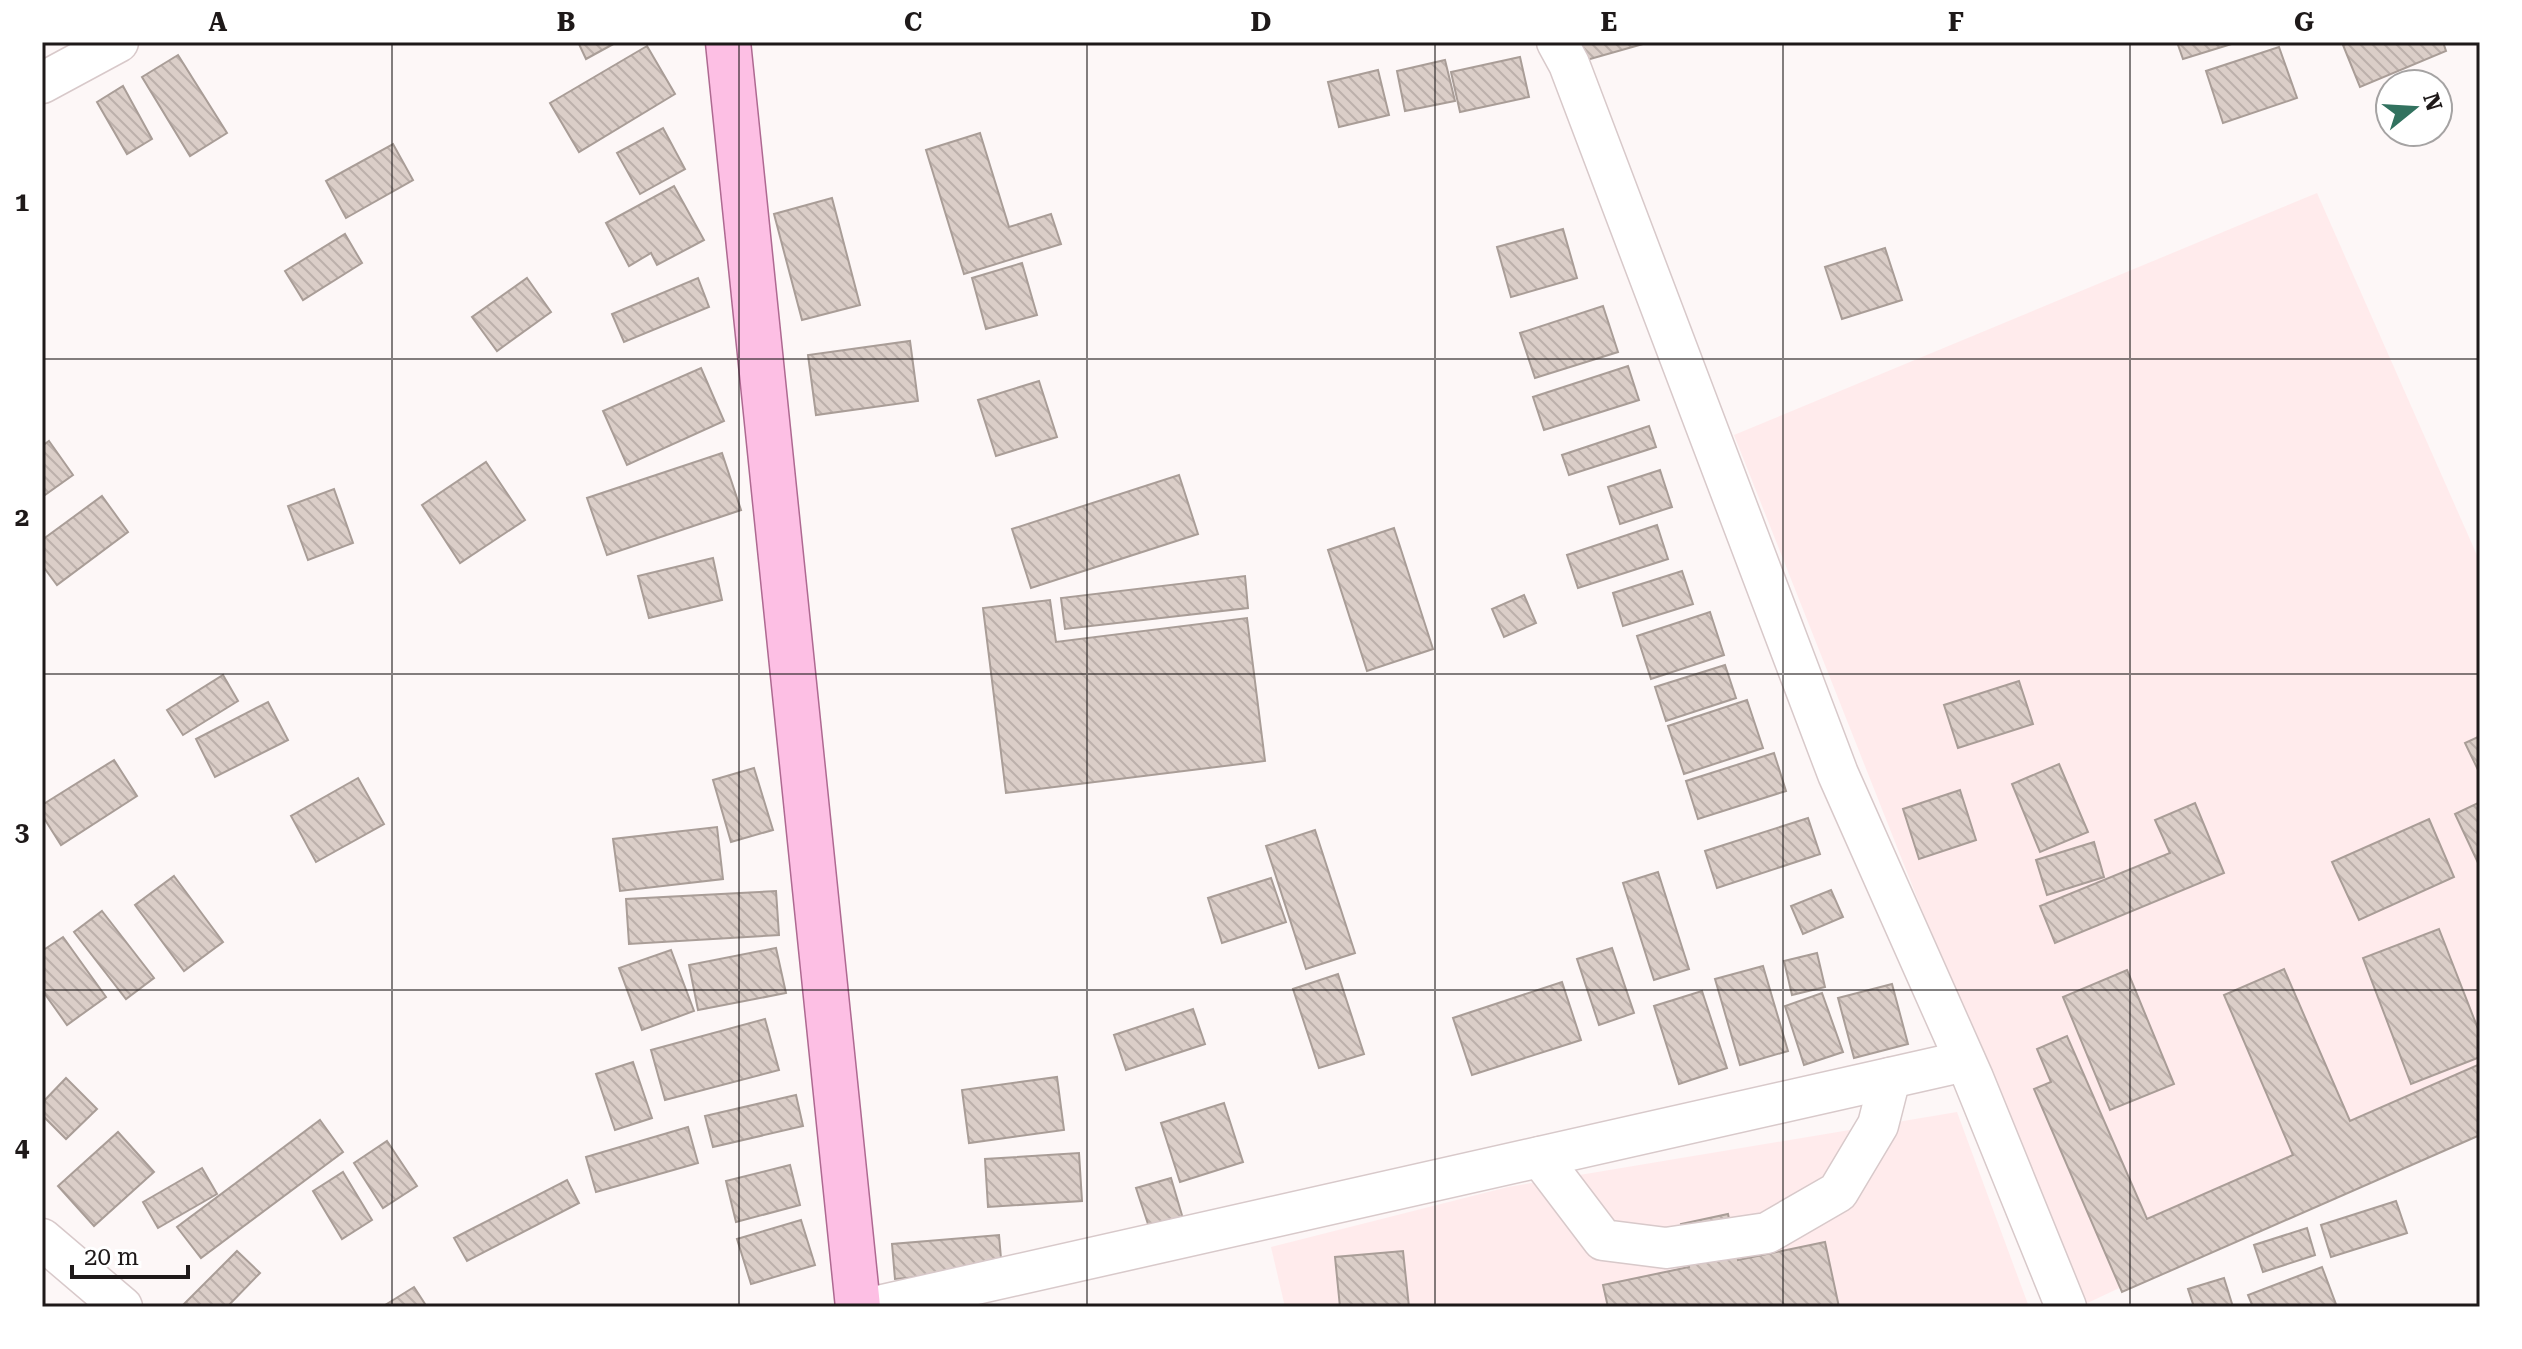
<svg xmlns="http://www.w3.org/2000/svg" width="2522" height="1349" font-family="'Roboto Serif',serif">
<style>
.built{fill:#ffebec}
.building{fill:url(#building-back-hatch);stroke:#a99d97;stroke-width:2}
.lines{fill:none;stroke-linecap:round;stroke-linejoin:round}
.minor-casing{stroke:#d8c9ca;stroke-width:43}
.major-casing{stroke:#ae6991;stroke-width:47}
.minor{stroke:#fff;stroke-width:40}
.major{stroke:#fdbfe4;stroke-width:44}
.grid{fill:none;stroke:#1e1919;stroke-width:2;stroke-opacity:0.55}
.neatline{fill:none;stroke:#1e1919;stroke-width:3}
.grid-label{font-size:26px;text-anchor:middle;font-weight:bold;fill:#1e1919}
</style>
<defs>
<pattern id="building-back-hatch" width="6" height="6" patternUnits="userSpaceOnUse" patternTransform="scale(2)"><rect width="6" height="6" fill="#dbcec8"/><path d="M-1 5l2 2M0 0l6 6M5-1l2 2" fill="none" stroke="#bcb0ab"/></pattern>
</defs>
<rect width="100%" height="100%" fill="#fdf7f7"/>
<g class="built">
<path d="M2317 193 2480 562V1118L2079 1307 1734 435Z"/>
<path d="M1957 1112 2029 1307H1285L1271 1247 1508 1187Z"/>
</g>
<g class="building">
<path d="M578 42H617L586 59Z"/>
<path d="M1570 42H1650L1576 63Z"/>
<path d="M2177 42H2238L2183 59Z"/>
<path d="M2352 42H2443L2446 51 2360 87 2343 45Z"/>
<path d="M647 46 675 94 579 152 550 103Z"/>
<path d="M2279 47 2297 98 2223 123 2206 71Z"/>
<path d="M178 55 227 133 190 156 142 77Z"/>
<path d="M1520 57 1529 97 1460 112 1451 72Z"/>
<path d="M1445 60 1455 101 1405 111 1397 71Z"/>
<path d="M1378 70 1389 115 1339 127 1328 82Z"/>
<path d="M123 86 152 139 127 154 97 102Z"/>
<path d="M663 128 685 169 640 194 617 153Z"/>
<path d="M980 133 1009 227 1051 214 1061 244 964 274 926 150Z"/>
<path d="M393 144 413 180 346 218 326 181Z"/>
<path d="M674 186 704 240 657 265 651 253 629 266 606 223Z"/>
<path d="M832 198 860 305 802 320 774 214Z"/>
<path d="M1563 229 1577 278 1511 297 1497 247Z"/>
<path d="M345 234 362 263 303 300 285 271Z"/>
<path d="M1885 248 1902 300 1842 319 1825 267Z"/>
<path d="M1022 263 1037 315 986 329 972 278Z"/>
<path d="M527 278 551 312 497 351 472 317Z"/>
<path d="M698 278 709 307 624 342 612 314Z"/>
<path d="M1603 306 1618 352 1535 378 1520 333Z"/>
<path d="M910 341 918 401 816 415 808 355Z"/>
<path d="M1628 366 1639 400 1544 430 1533 397Z"/>
<path d="M701 368 724 421 627 465 603 411Z"/>
<path d="M1039 381 1057 437 996 456 978 400Z"/>
<path d="M1649 426 1656 447 1569 475 1562 455Z"/>
<path d="M49 441 73 475 42 497V446Z"/>
<path d="M722 453 741 510 607 555 587 498Z"/>
<path d="M486 462 525 520 460 563 422 505Z"/>
<path d="M1660 470 1672 507 1620 524 1608 487Z"/>
<path d="M1179 475 1198 534 1031 588 1012 529Z"/>
<path d="M334 489 353 543 308 560 288 506Z"/>
<path d="M102 496 128 532 57 585 42 565V540Z"/>
<path d="M1657 525 1668 559 1578 588 1567 555Z"/>
<path d="M1394 528 1433 649 1367 671 1328 550Z"/>
<path d="M713 558 722 600 649 618 638 576Z"/>
<path d="M1682 571 1693 604 1623 626 1613 593Z"/>
<path d="M1245 576 1248 608 1065 629 1061 598Z"/>
<path d="M1524 595 1536 623 1504 637 1492 609Z"/>
<path d="M1050 600 1056 642 1247 618 1265 761 1006 793 983 608Z"/>
<path d="M1710 612 1724 655 1651 679 1637 636Z"/>
<path d="M1725 665 1736 698 1666 721 1655 687Z"/>
<path d="M223 675 238 701 183 735 167 710Z"/>
<path d="M2019 681 2033 724 1958 748 1944 705Z"/>
<path d="M1747 700 1763 748 1684 774 1668 726Z"/>
<path d="M268 702 288 740 215 777 196 739Z"/>
<path d="M2480 736V774L2465 743Z"/>
<path d="M1774 753 1786 791 1698 819 1686 781Z"/>
<path d="M114 760 137 796 61 845 42 815V805Z"/>
<path d="M2059 764 2088 832 2040 852 2012 784Z"/>
<path d="M754 768 773 830 731 842 713 780Z"/>
<path d="M358 778 384 824 316 862 291 816Z"/>
<path d="M1960 790 1976 840 1919 859 1903 809Z"/>
<path d="M2480 802V867L2455 814Z"/>
<path d="M2195 803 2224 873 2055 943 2040 906 2170 853 2155 820Z"/>
<path d="M1808 818 1820 854 1717 888 1705 851Z"/>
<path d="M2429 819 2454 877 2359 920 2332 862Z"/>
<path d="M717 827 723 879 620 891 613 839Z"/>
<path d="M1315 830 1355 953 1306 969 1266 846Z"/>
<path d="M2094 842 2104 877 2047 895 2036 860Z"/>
<path d="M1658 872 1689 969 1654 980 1623 883Z"/>
<path d="M174 876 223 942 184 971 135 905Z"/>
<path d="M1271 878 1286 922 1222 943 1208 898Z"/>
<path d="M1831 890 1843 917 1803 934 1791 906Z"/>
<path d="M776 891 779 935 629 944 626 899Z"/>
<path d="M102 911 154 978 126 999 74 932Z"/>
<path d="M2439 929 2480 1034V1057L2411 1084 2363 958Z"/>
<path d="M63 937 106 997 67 1025 42 990V951Z"/>
<path d="M776 948 786 993 698 1010 689 965Z"/>
<path d="M1612 948 1634 1013 1599 1025 1577 959Z"/>
<path d="M671 950 694 1011 642 1030 619 968Z"/>
<path d="M1817 953 1825 987 1792 995 1784 961Z"/>
<path d="M1763 966 1788 1051 1740 1065 1715 979Z"/>
<path d="M2284 969 2350 1121 2480 1064V1135L2122 1292 2034 1089 2051 1082 2037 1049 2067 1036 2147 1219 2293 1155 2224 995Z"/>
<path d="M2127 970 2174 1084 2110 1110 2063 997Z"/>
<path d="M1338 974 1364 1054 1319 1068 1293 989Z"/>
<path d="M1562 982 1581 1040 1472 1075 1453 1018Z"/>
<path d="M1892 984 1908 1044 1854 1058 1838 998Z"/>
<path d="M1702 991 1727 1068 1679 1084 1654 1006Z"/>
<path d="M1822 993 1843 1052 1804 1065 1785 1006Z"/>
<path d="M1193 1009 1205 1044 1126 1070 1114 1035Z"/>
<path d="M765 1019 779 1070 665 1100 651 1050Z"/>
<path d="M633 1062 652 1118 615 1130 596 1074Z"/>
<path d="M1057 1077 1064 1130 969 1143 962 1090Z"/>
<path d="M66 1078 97 1109 66 1139 42 1115V1103Z"/>
<path d="M796 1095 803 1126 713 1147 705 1116Z"/>
<path d="M1224 1103 1243 1162 1180 1182 1161 1123Z"/>
<path d="M320 1120 343 1152 201 1258 177 1227Z"/>
<path d="M688 1127 698 1163 596 1192 586 1157Z"/>
<path d="M118 1132 154 1172 94 1226 58 1186Z"/>
<path d="M387 1141 417 1186 383 1208 354 1163Z"/>
<path d="M1079 1153 1082 1201 988 1207 985 1159Z"/>
<path d="M790 1165 800 1205 736 1222 726 1181Z"/>
<path d="M202 1168 217 1194 158 1228 143 1202Z"/>
<path d="M343 1172 372 1220 342 1239 313 1191Z"/>
<path d="M1171 1178 1184 1222 1151 1233 1136 1188Z"/>
<path d="M567 1180 579 1203 467 1261 454 1238Z"/>
<path d="M2396 1201 2407 1233 2331 1257 2321 1225Z"/>
<path d="M1728 1214 1738 1260 1825 1242 1839 1307H1608L1603 1285 1689 1267 1681 1224Z"/>
<path d="M801 1220 815 1265 751 1284 737 1239Z"/>
<path d="M2307 1228 2315 1255 2263 1272 2254 1245Z"/>
<path d="M999 1235 1002 1270 895 1279 892 1244Z"/>
<path d="M237 1251 260 1273 227 1307H187L184 1304Z"/>
<path d="M1403 1251 1409 1307H1340L1335 1257Z"/>
<path d="M2322 1267 2337 1307H2253L2248 1295Z"/>
<path d="M2224 1278 2233 1307H2194L2188 1289Z"/>
<path d="M414 1287 427 1307H382Z"/>
</g>
<g class="lines">
<g class="minor-casing">
<g id="minor">
<path d="M1557 42 1569 64 1838 774 1973 1078 2066 1307"/>
<path d="M42 83 118 42"/>
<path d="M1540 1157 1603 1240 1666 1248 1767 1233 1838 1192 1878 1125 1890 1078"/>
<path d="M42 1239 122 1307"/>
<path d="M874 1307 1965 1061"/>
</g>
</g>
<g class="major-casing">
<path id="major" d="M728 42 858 1307"/>
</g>
<use href="#minor" class="minor"/>
<use href="#major" class="major"/>
</g>
<path class="grid" d="M392 42V1307M739 42V1307M1087 42V1307M1435 42V1307M1783 42V1307M2130 42V1307M42 359H2480M42 674H2480M42 990H2480"/>
<rect width="2522" height="1349" fill="none" stroke="#ffffff" stroke-width="88"/>
<g transform="translate(2414 108) rotate(72)"><circle r="38" fill="#ffffff" stroke="#a5a3a3" stroke-width="2"/>
<path d="M0-6L14 30L0 20L-14 30Z" fill="#32725f"/>
<text y="-12" font-size="22" font-weight="bold" text-anchor="middle" fill="#1e1919">N</text>
</g>
<path d="M72 1265v12h116v-12" fill="none" stroke="#1e1919" stroke-width="4"/>
<text x="84" y="1265" font-size="24" fill="#1e1919" stroke="#ffffff" stroke-width="6" paint-order="stroke">20 m</text>
<rect x="44" y="44" width="2434" height="1261" class="neatline"/>
<g class="grid-label">
<text x="218" y="31">A</text>
<text x="566" y="31">B</text>
<text x="913" y="31">C</text>
<text x="1261" y="31">D</text>
<text x="1609" y="31">E</text>
<text x="1956" y="31">F</text>
<text x="2304" y="31">G</text>
<text x="22" y="211">1</text>
<text x="22" y="526">2</text>
<text x="22" y="841">3</text>
<text x="22" y="1156">4</text>
</g>
</svg>
